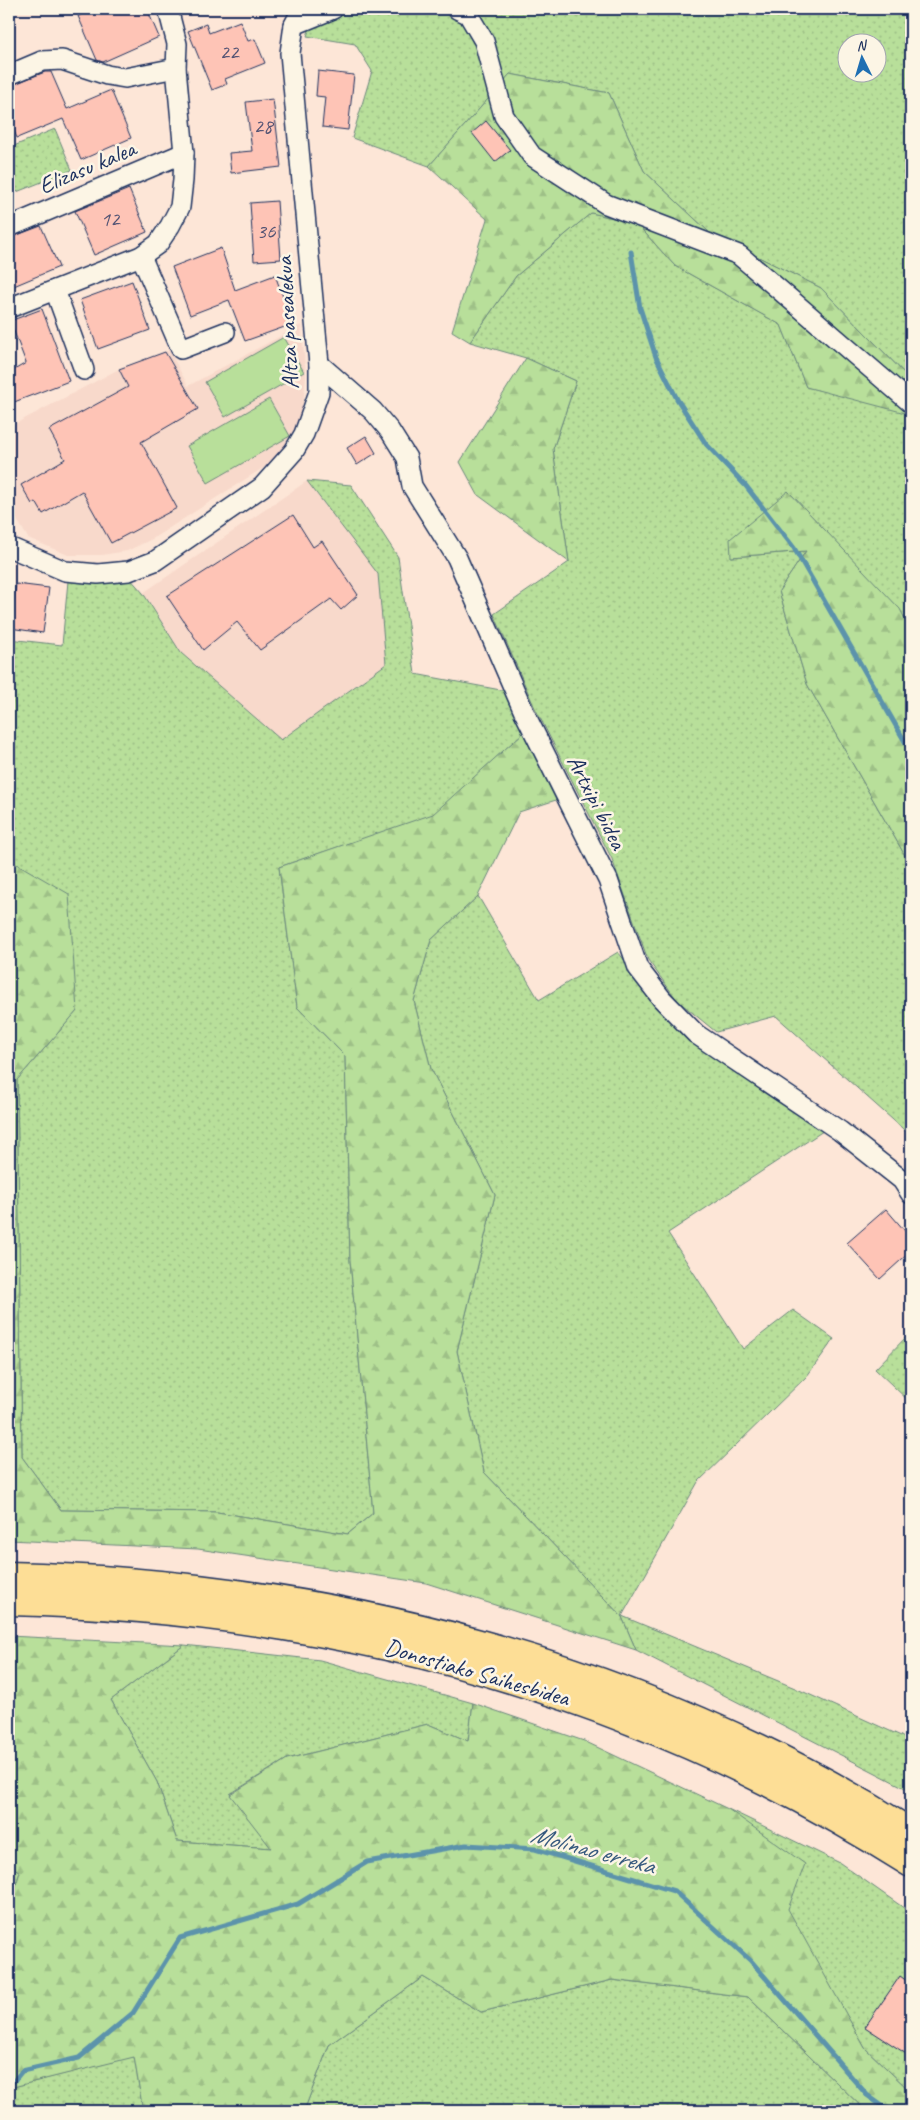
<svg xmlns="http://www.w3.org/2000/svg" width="920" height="2120" font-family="Caveat,sans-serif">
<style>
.built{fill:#f8d9cb}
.grass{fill:url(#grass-dots);stroke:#6a877c;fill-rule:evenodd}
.forest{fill:url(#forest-firs);stroke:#6a877c}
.garden{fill:#b8df9a;stroke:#6a877c}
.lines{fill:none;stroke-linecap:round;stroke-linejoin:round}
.stream{stroke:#5b93ab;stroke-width:5}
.building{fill:#fec4b6;stroke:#1b2f5e}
.minor-casing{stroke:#1b2f5e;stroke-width:22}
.highway-casing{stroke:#1b2f5e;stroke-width:31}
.minor{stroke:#fcf5e5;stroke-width:19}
.highway{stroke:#fdde96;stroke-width:28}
.labels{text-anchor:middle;stroke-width:5;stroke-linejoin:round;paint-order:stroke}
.number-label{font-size:21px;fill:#545474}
.street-label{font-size:24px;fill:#1b2f5e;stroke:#fcf5e5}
.water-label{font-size:25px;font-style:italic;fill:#36597e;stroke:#fcf5e5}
</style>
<defs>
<pattern id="grass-dots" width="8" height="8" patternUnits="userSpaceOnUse" patternTransform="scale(1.25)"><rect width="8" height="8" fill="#b8df9a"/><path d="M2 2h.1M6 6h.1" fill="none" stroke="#9ec087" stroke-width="1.8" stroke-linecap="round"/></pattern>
<pattern id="forest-firs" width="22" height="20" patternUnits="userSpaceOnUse" patternTransform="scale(1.25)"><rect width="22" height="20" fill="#b8df9a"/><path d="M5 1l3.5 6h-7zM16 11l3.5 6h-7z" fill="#9ec087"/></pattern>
</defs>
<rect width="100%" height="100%" fill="#fde6d7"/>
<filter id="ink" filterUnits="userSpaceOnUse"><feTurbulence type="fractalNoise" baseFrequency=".02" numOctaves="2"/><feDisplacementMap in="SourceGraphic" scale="10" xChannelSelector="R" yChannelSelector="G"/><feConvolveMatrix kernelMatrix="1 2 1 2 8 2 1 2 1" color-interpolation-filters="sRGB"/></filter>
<g filter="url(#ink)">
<g class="built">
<path d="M301 325 306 376 303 406 290 440 269 464 152 539 127 551 102 555H68L28 538 13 513 9 487V427L119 369 169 350 188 386Z"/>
<path d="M307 481 378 574 386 664 281 741 181 653 143 593Z"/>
</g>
<g class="grass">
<path d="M317 9H911V380L821 288 710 233 644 171 609 93 510 74 429 166 352 138 372 71 355 44 307 36ZM848 42H878V72H848Z"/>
<path d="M55 129 72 170 9 195V148Z"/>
<path d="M591 213 636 223 675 266 781 325 806 387 911 411V631L899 609 788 491 732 557 806 551 779 591 807 684 911 866V916L906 919 911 927V1136L776 1016 716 1032 677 1000 648 960 612 859 534 706 494 614 569 562 553 449 576 381 526 358 470 342 516 276Z"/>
<path d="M307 481 351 485 398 557 415 674 506 691 523 733 433 815 279 867 297 1007 345 1056 350 1260 373 1513 348 1534 217 1512 61 1510 22 1457 17 1080 77 1011 19 865 9 863V639L62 645 68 581 129 577 143 593 181 653 281 740 386 664 378 574Z"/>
<path d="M478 896 539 1000 618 952 677 1026 826 1129 668 1233 743 1349 793 1310 834 1339 807 1376 698 1482 622 1616 795 1688 901 1736 911 1743V1791L636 1650 622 1617 484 1472 457 1351 495 1195 431 1069 414 1001 431 940Z"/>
<path d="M911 1332V1403L875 1369Z"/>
<path d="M184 1645 320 1660 473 1703 468 1741 428 1724 287 1759 230 1794 272 1848 177 1841 157 1782 111 1700Z"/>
<path d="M728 1809 840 1863 911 1913V2092L865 2048Z"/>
<path d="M9 1864 20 1872 9 1907Z"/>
<path d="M423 1977 481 2012 612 1980 748 1997 866 2111H304L329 2045Z"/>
<path d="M134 2056 143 2111H9V2088Z"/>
</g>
<g class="forest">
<path d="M510 74 609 93 644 171 710 233 821 288 911 380V411L909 414 806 387 781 325 675 266 636 223 591 213 516 276 470 342 452 331 487 219 429 166Z"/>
<path d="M526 358 576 381 553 449 569 562 478 495 460 462Z"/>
<path d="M788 491 900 609 911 631V866L807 684 779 591 806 551 731 557 730 539Z"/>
<path d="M523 733 556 800 519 812 478 896 431 940 414 1001 431 1069 495 1195 457 1351 484 1472 622 1617 636 1650 426 1583 198 1549 9 1540V863L19 865 69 894 77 1011 17 1080 22 1457 61 1510 217 1512 348 1534 373 1513 350 1260 345 1056 297 1007 279 867 433 814Z"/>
<path d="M9 1636 184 1645 111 1700 157 1782 177 1841 271 1848 230 1795 287 1759 428 1724 468 1741 473 1703 584 1741 728 1809 805 1864 788 1909 865 2048 911 2092V2111H866L748 1997 612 1980 481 2012 423 1977 329 2045 304 2111H143L134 2057 9 2088V1907L20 1872 9 1864Z"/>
</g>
<g class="garden">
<path d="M284 337 304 372 225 417 205 382Z"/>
<path d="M269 399 290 436 208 483 187 446Z"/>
</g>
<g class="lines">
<g class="stream">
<path d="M631 252 640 308 656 357 677 399 706 444 746 486 794 548 911 752"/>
<path d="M9 2087 22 2071 79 2058 133 2013 180 1938 298 1904 367 1862 466 1845 535 1849 674 1891 751 1961 867 2095 889 2111"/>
</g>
</g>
<g class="building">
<path d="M96 9H147L159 37 103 62 97 60 78 16Z"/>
<path d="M240 21 248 41 255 39 265 63 225 79 227 84 212 90 188 31 206 24 209 33Z"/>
<path d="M318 71 354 75 348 130 322 127 325 97 316 96Z"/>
<path d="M45 72H51L67 109 111 90 131 138 81 160 63 119 17 138 9 119V86Z"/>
<path d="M273 99 281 167 231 173 229 153 252 151 246 102Z"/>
<path d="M486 121 510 150 495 162 472 133Z"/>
<path d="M129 189 147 232 94 255 75 211Z"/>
<path d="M277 201 281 259 254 261 250 203Z"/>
<path d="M41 226 59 267 9 288V238Z"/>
<path d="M221 248 235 290 275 275 293 324 245 341 229 300 190 315 172 267Z"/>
<path d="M132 281 150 330 98 349 80 300Z"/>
<path d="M42 309 69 381 9 404V373L26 363 10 321Z"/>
<path d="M165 352 198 409 141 442 177 508 111 543 82 491 43 514 36 502 32 504 21 485 65 459 49 430 128 387 119 369Z"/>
<path d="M366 436 376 453 357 465 347 448Z"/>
<path d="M293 515 313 547 322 541 358 595 341 610 331 599 260 650 237 622 203 650 167 596Z"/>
<path d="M16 584 49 588 43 633 10 628Z"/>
<path d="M886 1209 911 1238V1251L880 1279 847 1243Z"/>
<path d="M900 1976 911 1984V2057L865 2027Z"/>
</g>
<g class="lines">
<g class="minor-casing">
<g id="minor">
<path d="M457 9 468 14 484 41 504 116 532 156 606 204 739 255 911 403"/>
<path d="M294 25 333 9"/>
<path d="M9 75 42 61 62 60 107 75 125 78 176 68"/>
<path d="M9 227 184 153"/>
<path d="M141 256 181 349 225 332"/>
<path d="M55 290 84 370"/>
<path d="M9 308 141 256 158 244 170 226 180 207 183 180 184 153 176 68 177 44 168 9"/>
<path d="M319 364 373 411 390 431 407 458 412 486 457 558 524 712 608 880 638 968 662 999 696 1034 840 1131 902 1180 911 1194"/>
<path d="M9 547 65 571 98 574 129 571 155 561 262 487 294 451 304 434 319 392V364L290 53 294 25 302 9"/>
</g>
</g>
<g class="highway-casing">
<g id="highway">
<path d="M9 1576C324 1583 643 1663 911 1833"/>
<path d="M9 1601C331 1608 637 1689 911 1863"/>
</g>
</g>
<use href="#minor" class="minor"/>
<use href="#highway" class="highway"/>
</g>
</g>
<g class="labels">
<g class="number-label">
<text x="229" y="59">22</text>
<text x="263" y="133">28</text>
<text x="110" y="226">12</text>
<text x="266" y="238">36</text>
</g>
<g class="street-label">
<text transform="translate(87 167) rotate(-23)" y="8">Elizasu kalea</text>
<text transform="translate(287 323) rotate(-93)" y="8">Altza pasealekua</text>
<text transform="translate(597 802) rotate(63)" y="8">Artxipi bidea</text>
<text transform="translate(477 1672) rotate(16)" y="8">Donostiako Saihesbidea</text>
</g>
<g class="water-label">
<text transform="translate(593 1849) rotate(15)" y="9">Molinao erreka</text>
</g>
</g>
<rect width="920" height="2120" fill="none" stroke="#fcf5e5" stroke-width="30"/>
<rect x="15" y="15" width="890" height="2090" fill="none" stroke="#1b2f5e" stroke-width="2" filter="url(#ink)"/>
<g transform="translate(862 58) rotate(355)"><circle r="24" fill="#fcf5e5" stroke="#a2a6af"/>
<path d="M0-4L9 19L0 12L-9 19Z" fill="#1f6fb2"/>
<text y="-8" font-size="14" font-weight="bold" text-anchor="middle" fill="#1b2f5e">N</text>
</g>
</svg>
